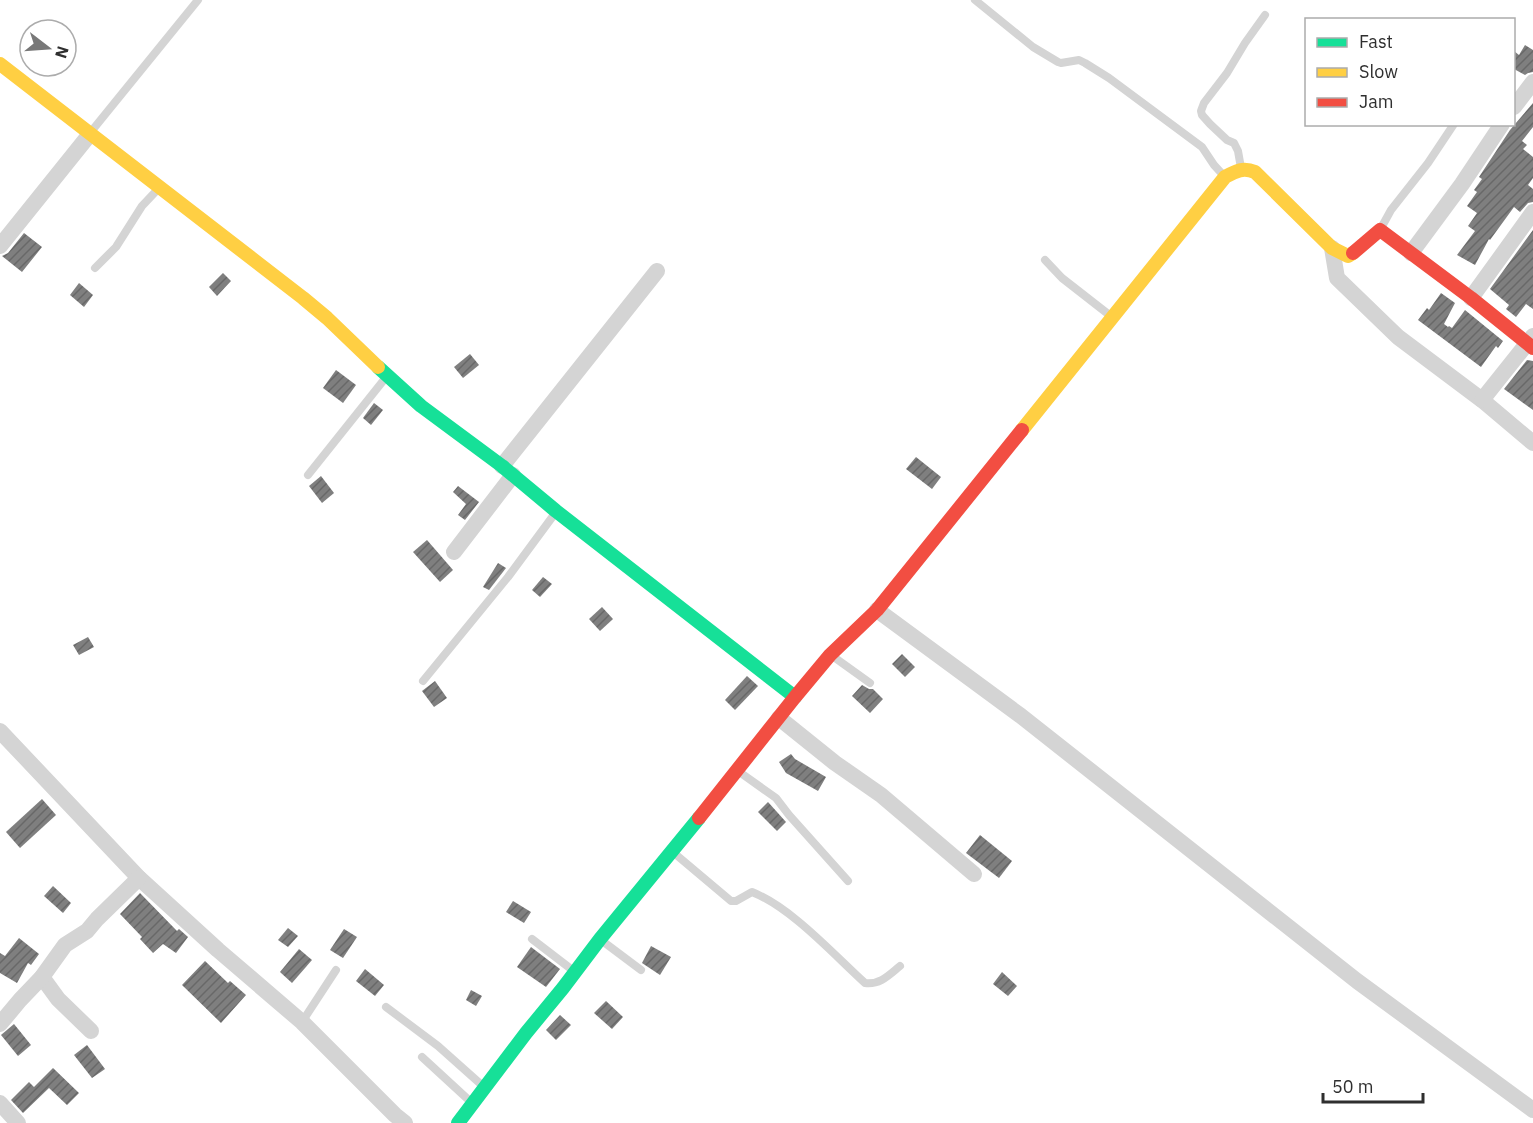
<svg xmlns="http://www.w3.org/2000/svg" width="1533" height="1123" font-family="'IBM Plex Sans',sans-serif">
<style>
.building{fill:url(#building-hatch)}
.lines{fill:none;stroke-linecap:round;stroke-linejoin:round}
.lane{stroke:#d4d4d4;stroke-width:8}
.street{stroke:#d4d4d4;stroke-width:16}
.fast{stroke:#16e098;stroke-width:14}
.slow{stroke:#ffcf43;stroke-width:14}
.jam{stroke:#f24e42;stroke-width:14}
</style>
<defs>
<pattern id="building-hatch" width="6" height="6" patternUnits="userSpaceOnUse" patternTransform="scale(1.5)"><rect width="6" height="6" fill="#7f7f7f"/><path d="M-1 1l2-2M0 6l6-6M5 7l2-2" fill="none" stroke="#686868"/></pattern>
</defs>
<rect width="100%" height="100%" fill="#fff"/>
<g class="building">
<path d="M1525 45 1533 50V72L1528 73 1525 75 1514 69V51L1519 55Z"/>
<path d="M1533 103V127L1522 141 1527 145 1523 149 1533 157V178L1528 185 1533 189V202L1528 203 1520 212 1514 207 1490 240 1489 239 1475 265 1457 255 1475 231 1468 226 1477 213 1467 206 1477 192 1474 190 1482 179 1479 177 1510 130Z"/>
<path d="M1533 230V309L1526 304 1516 317 1506 309 1509 305 1490 289Z"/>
<path d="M24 233 42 247 22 272 2 256 8 253Z"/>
<path d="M223 273 231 281 217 296 209 287Z"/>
<path d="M79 283 93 295 84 307 70 295Z"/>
<path d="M1441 293 1455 303 1444 324 1448 327 1449 326 1452 328 1465 310 1503 341 1498 348 1496 346 1481 367 1418 320 1427 308 1429 310Z"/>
<path d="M470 354 479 365 463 378 454 367Z"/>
<path d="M1527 360 1533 361V410L1504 389Z"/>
<path d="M336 370 356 385 343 403 323 388Z"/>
<path d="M374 403 383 410 371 425 363 418Z"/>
<path d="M916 457 941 477 932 489 906 469Z"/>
<path d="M321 476 334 493 322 503 309 486Z"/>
<path d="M458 486 479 502 465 520 458 515 466 504 453 492Z"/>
<path d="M427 540 453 570 440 582 413 552Z"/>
<path d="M498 563 506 568 489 590 483 587Z"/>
<path d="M543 577 552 584 540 597 532 590Z"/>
<path d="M602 607 613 619 600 631 589 619Z"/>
<path d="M88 637 94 647 79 655 73 645Z"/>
<path d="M902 654 915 667 905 677 892 664Z"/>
<path d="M747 676 758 686 735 710 725 700Z"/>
<path d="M435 681 447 698 434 707 422 691Z"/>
<path d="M862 685 869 689H873L883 699 870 713 852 696Z"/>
<path d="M791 754 795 759 826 777 818 791 786 773 779 762Z"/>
<path d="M42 799 56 815 20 848 6 832Z"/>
<path d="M768 802 786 822 777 831 758 812Z"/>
<path d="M980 835 1012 861 999 878 966 853Z"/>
<path d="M53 886 71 903 63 913 44 896Z"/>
<path d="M140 893 177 931 179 929 188 937 176 953 163 944 153 953 140 939 142 937 120 914Z"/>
<path d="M513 901 531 912 524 923 506 912Z"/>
<path d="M288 928 298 936 288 947 278 940Z"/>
<path d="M344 929 357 937 343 958 330 950Z"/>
<path d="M19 938 39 954 31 965 28 963 17 983 0 973V953L5 956Z"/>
<path d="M651 946 671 957 660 975 642 963Z"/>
<path d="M531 947 560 969 546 987 517 967Z"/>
<path d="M299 949 312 960 292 983 280 972Z"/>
<path d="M205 961 228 983 230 981 246 995 221 1023 182 985Z"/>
<path d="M365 969 384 985 375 996 356 981Z"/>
<path d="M1002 972 1017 986 1008 996 993 984Z"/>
<path d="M471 990 482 996 476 1006 466 1000Z"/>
<path d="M606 1001 623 1017 612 1029 594 1013Z"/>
<path d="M560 1015 571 1025 556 1040 546 1030Z"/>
<path d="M14 1024 31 1045 18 1056 1 1035Z"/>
<path d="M87 1045 105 1069 92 1078 74 1055Z"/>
<path d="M53 1068 79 1093 67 1105 49 1088 23 1113 11 1100 29 1082 34 1087Z"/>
</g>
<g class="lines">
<g class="lane">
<path d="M975 0 1033 47 1058 62 1061 63 1079 60 1085 63 1109 78 1202 147 1214 165 1225 177"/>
<path d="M90 133 198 0"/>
<path d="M1241 168 1238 151 1234 143 1227 140 1210 124 1202 115 1201 111 1204 103 1227 73 1245 43 1265 15"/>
<path d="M1380 230 1391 210 1428 163 1454 124"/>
<path d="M1045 260 1062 278 1112 317"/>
<path d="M95 268 116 247 142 206 159 188"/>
<path d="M308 475 387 376"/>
<path d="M831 655 870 683"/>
<path d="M423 681 508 577 556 512"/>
<path d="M738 771 776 798 789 815 848 881"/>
<path d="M674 853 731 901H736L752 892C792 908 833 954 865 983 880 985 889 975 900 966"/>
<path d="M532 939 575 972"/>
<path d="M601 940 641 970"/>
<path d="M386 1007 438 1046 484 1087"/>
<path d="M302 1022 336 970"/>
<path d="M422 1057 472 1103"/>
</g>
<g class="street">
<path d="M1514 107 1533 82"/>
<path d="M0 246 90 134"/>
<path d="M1332 248 1337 278 1398 337 1482 400 1533 443"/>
<path d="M1411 253 1462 184 1502 124"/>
<path d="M1471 298 1533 212"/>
<path d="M1482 400 1533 336"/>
<path d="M502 466 657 271"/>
<path d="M454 552 513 475"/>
<path d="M877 610 1021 716 1357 981 1533 1110"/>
<path d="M779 718 835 763 881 795 974 874"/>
<path d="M0 731 139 878 218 950 302 1022 395 1115 405 1123"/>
<path d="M42 977 58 999 91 1031"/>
<path d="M0 1024 20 1000 42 977 65 945 87 931 97 919 139 878"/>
<path d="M0 1103 18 1123"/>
</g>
<g class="fast">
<path d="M378 367 421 406 502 466 556 511 795 697"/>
<path d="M458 1123 526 1033 563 988 600 939 699 818"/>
</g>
<g class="slow">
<path d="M0 64 303 298 327 318 378 367"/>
<path d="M1022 430 1225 177C1236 171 1243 167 1255 172L1332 248 1348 256 1353 253"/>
</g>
<g class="jam">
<path d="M1353 253 1380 230 1471 298 1533 348"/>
<path d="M699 818 795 697 830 655 877 610 1022 430"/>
</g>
</g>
<rect x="1305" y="18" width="210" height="108" fill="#ffffff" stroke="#acacac" stroke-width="1.5"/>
<rect x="1317" y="38" width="30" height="9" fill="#16e098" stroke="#acacac" stroke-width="1.5"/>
<text x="1359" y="48" font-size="18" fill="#2f2f2f">Fast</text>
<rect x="1317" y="68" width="30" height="9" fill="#ffcf43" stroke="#acacac" stroke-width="1.5"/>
<text x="1359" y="78" font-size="18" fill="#2f2f2f">Slow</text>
<rect x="1317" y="98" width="30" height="9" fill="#f24e42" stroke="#acacac" stroke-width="1.5"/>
<text x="1359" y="108" font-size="18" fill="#2f2f2f">Jam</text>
<g transform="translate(48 48) rotate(107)"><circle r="28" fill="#ffffff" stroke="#acacac" stroke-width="1.5"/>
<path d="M0-4.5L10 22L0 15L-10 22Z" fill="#787878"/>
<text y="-9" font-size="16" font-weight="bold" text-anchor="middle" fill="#2f2f2f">N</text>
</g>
<path d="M1323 1093v9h100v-9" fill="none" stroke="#2f2f2f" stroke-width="3"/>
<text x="1332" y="1093" font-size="18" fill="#2f2f2f" stroke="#ffffff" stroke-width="4.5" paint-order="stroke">50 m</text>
</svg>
